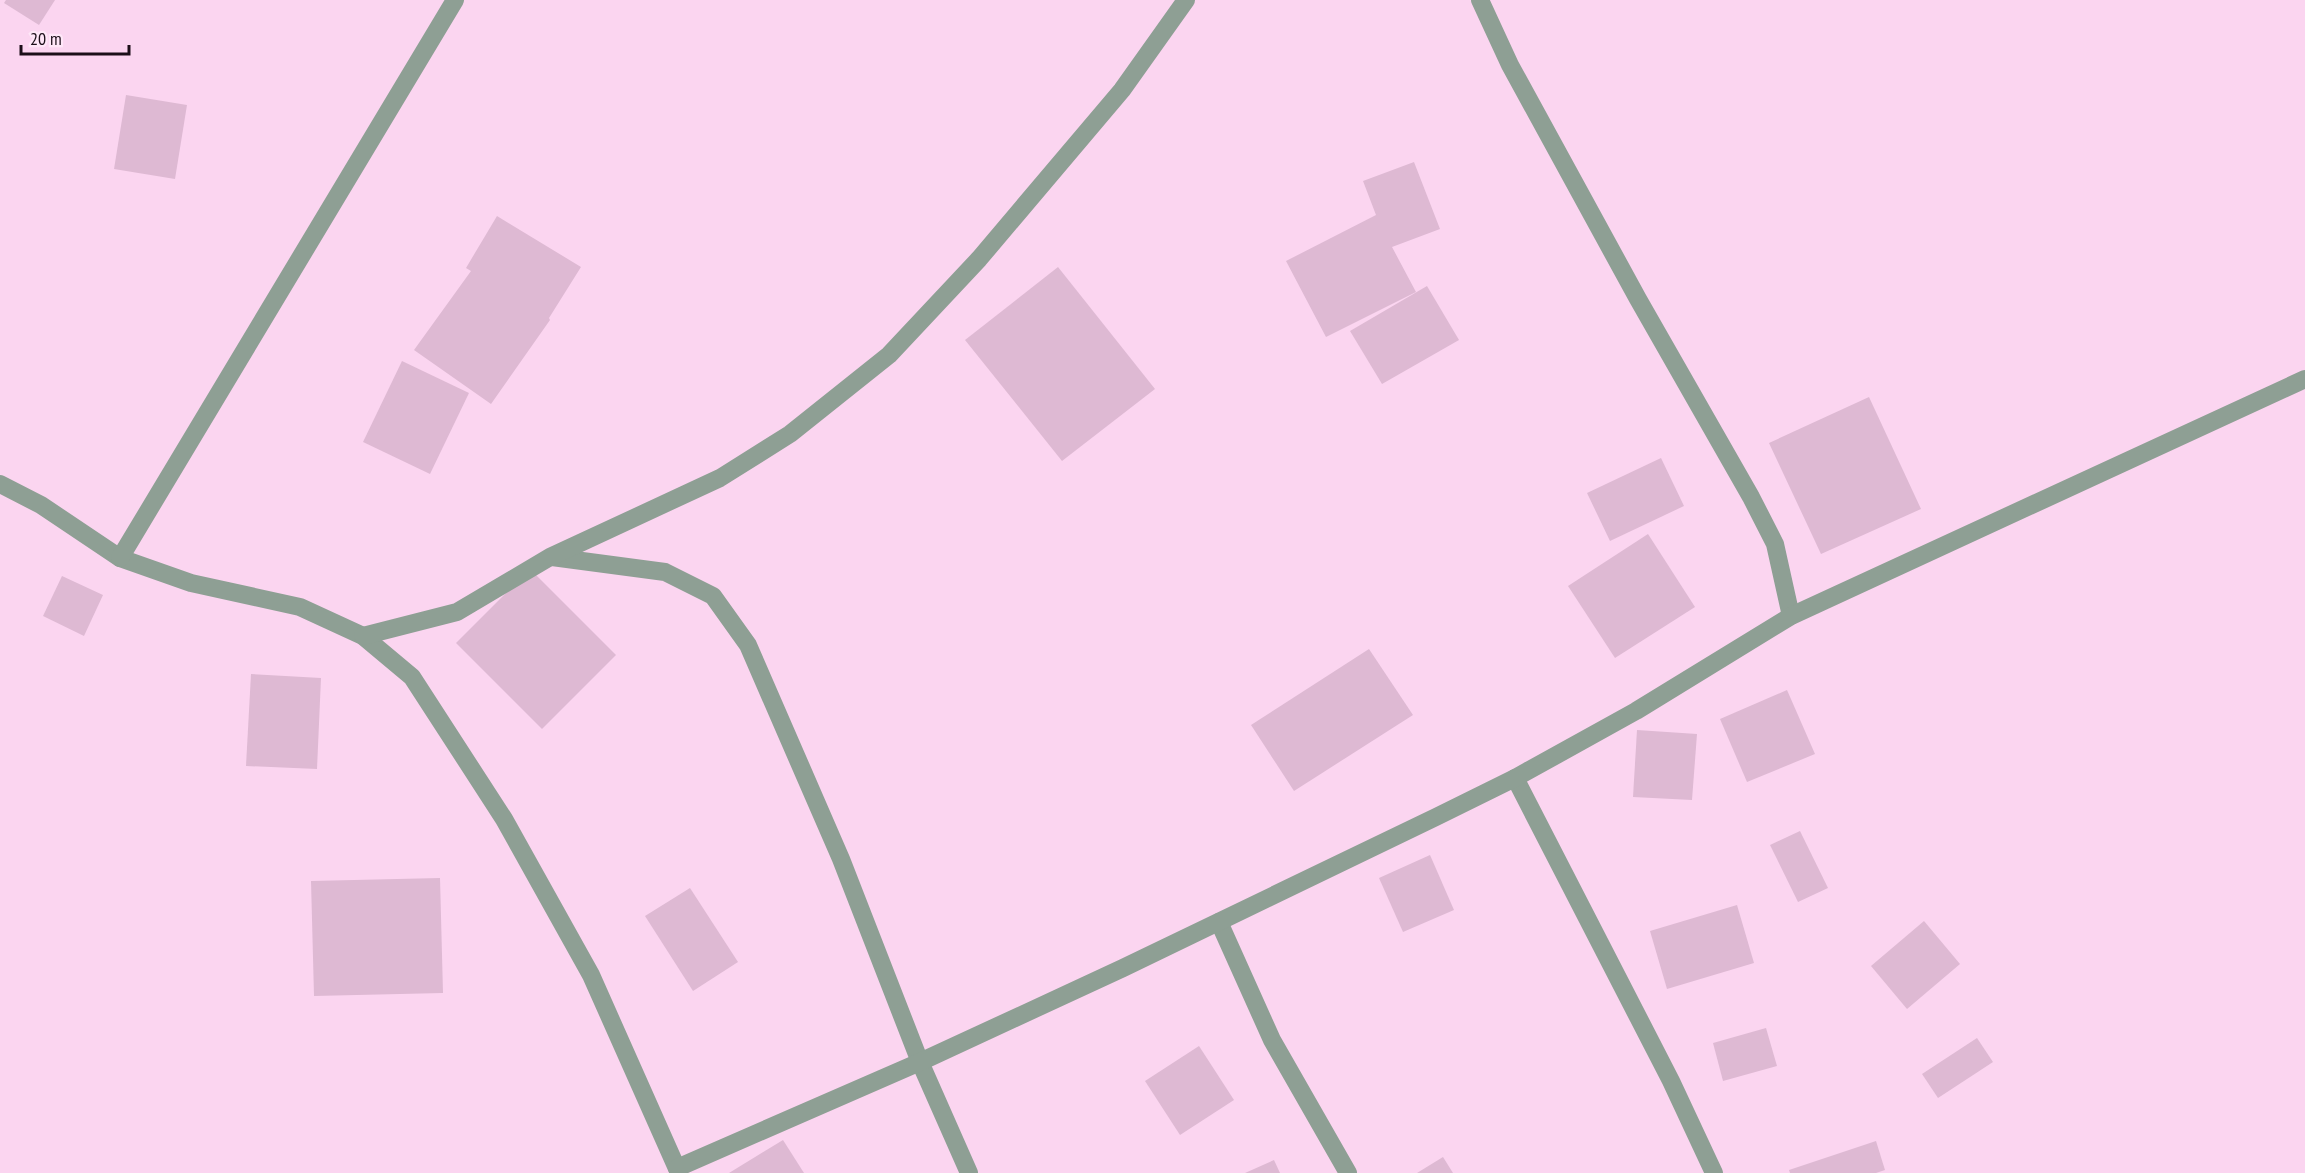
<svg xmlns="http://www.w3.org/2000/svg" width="2305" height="1173" font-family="'PT Sans Narrow',sans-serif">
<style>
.building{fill:#deb9d3}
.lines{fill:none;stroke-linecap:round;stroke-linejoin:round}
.minor{stroke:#8e9f94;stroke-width:18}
</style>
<rect width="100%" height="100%" fill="#fbd5f0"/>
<g class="building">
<path d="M6 0H55L39 25 4 3Z"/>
<path d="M126 95 187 105 175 179 114 169Z"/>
<path d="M1414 162 1440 229 1392 247 1416 292 1326 337 1286 261 1376 215 1363 181Z"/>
<path d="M497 216 581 267 549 318 550 320 491 404 414 350 471 271 466 268Z"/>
<path d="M1058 267 1155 389 1062 461 965 340Z"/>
<path d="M1427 286 1459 340 1382 384 1350 331Z"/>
<path d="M402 361 469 393 430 474 363 442Z"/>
<path d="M1869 397 1921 509 1821 554 1769 443Z"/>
<path d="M1661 458 1684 506 1610 541 1587 493Z"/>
<path d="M1648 534 1695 607 1615 658 1568 586Z"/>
<path d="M530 569 616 655 542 729 456 643Z"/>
<path d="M62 576 103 595 84 636 43 616Z"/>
<path d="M1369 649 1413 715 1294 791 1251 725Z"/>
<path d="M251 674 321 678 317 769 246 766Z"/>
<path d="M1787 690 1815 754 1747 782 1720 719Z"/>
<path d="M1637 730 1697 734 1692 800 1633 797Z"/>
<path d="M1800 831 1828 888 1798 902 1770 845Z"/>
<path d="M1430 855 1454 910 1403 932 1379 878Z"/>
<path d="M440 878 443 993 314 996 311 881Z"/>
<path d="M690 888 738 962 693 991 645 916Z"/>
<path d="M1737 905 1754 963 1667 989 1650 931Z"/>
<path d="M1924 921 1960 964 1907 1009 1871 966Z"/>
<path d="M1766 1028 1777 1066 1723 1081 1713 1043Z"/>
<path d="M1977 1038 1993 1062 1938 1098 1922 1074Z"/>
<path d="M1199 1046 1234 1100 1180 1135 1145 1081Z"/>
<path d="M783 1140 804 1173H729Z"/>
<path d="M1876 1141 1885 1170 1876 1173H1790L1789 1170Z"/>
<path d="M1443 1157 1453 1173H1417Z"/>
<path d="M1274 1160 1280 1173H1245Z"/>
</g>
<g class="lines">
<g class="minor">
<path d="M1480 0 1510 65 1638 299 1751 497 1775 544 1791 616"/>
<path d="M0 484 41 505 120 558 191 583 300 607 363 636 412 677 504 819 591 975 679 1173"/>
<path d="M552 557 665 572 713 596 748 645 841 859 920 1062 969 1173"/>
<path d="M120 558 455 0"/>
<path d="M363 636 457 612 550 557 720 478 790 434 889 355 979 259 1122 90 1186 0"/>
<path d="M1515 778 1671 1081 1714 1173"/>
<path d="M1219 922 1272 1040 1348 1173"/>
<path d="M677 1168 920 1062 1123 968 1436 817 1515 778 1636 711 1791 616 2305 379"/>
</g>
</g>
<path d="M21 45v9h108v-9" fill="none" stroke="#1c0f19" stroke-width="3"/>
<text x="30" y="45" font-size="18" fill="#1c0f19" stroke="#ffe7f8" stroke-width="4.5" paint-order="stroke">20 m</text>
</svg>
